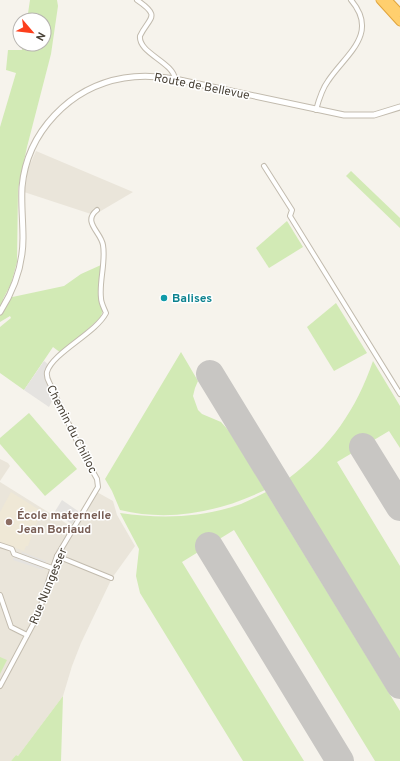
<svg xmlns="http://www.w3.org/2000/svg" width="400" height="761" font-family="Overpass,sans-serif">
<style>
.residential{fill:#eae5da}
.education{fill:#efe8d6}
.green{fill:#d2eab5}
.parking{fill:#e5e3e0}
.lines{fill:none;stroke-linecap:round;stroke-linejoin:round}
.runway{stroke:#c8c6c3;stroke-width:28}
.minor-casing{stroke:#c2bbae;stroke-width:6}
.tertiary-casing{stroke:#c2bbae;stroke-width:7}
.motorway-casing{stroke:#e0a43c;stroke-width:9}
.minor{stroke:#fff;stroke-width:4}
.tertiary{stroke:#fff;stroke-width:5}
.motorway{stroke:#ffcf6e;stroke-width:7}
.culture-dot{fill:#0f9aa8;stroke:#fff;stroke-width:1.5}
.education-dot{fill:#8d6e63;stroke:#fff;stroke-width:1.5}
.labels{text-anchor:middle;stroke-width:3;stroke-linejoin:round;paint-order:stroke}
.street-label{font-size:12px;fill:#4b4439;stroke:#fff}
.culture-label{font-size:12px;font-weight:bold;fill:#0d838f;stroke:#fff;text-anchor:start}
.education-label{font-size:12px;font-weight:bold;fill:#785e54;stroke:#fff;text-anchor:start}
</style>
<rect width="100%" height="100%" fill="#f6f3ec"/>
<g class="residential">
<path d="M36 151 133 192 94 215 24 192 28 169Z"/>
<path d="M0 459 8 463 10 466 0 481Z"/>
<path d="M0 482 72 527 95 491 113 501 117 515 135 546 112 578 81 643 72 666 63 696 18 756 16 755 11 761H0Z"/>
</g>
<path class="education" d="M11 492 41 511 28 546H26L24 551 0 542V512Z"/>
<g class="green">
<path d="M30 0H57L58 6 51 54 27 147 18 189 17 262 11 284 3 299 64 286 81 274 101 265 98 297 104 308 100 318 61 353 53 347 24 390 0 373V327L11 318 10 316 0 322V127L16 73 6 70 8 50H22L23 44H44V20H27Z"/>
<path d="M351 171 400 218V228L346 176Z"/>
<path d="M287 221 303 247 269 268 256 248Z"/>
<path d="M336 303 367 353 334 371 307 327Z"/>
<path d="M181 352 198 381 195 388 193 396 198 410 202 414 221 422 229 431 265 490C219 512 170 522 120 510L112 491 105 479Z"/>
<path d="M373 361 400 406V448L389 431 337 462 400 566V659L289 478C331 446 356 410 373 361Z"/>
<path d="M29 413 77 469 45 496 0 444V438Z"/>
<path d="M266 492 400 711V761H375L234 530 182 562 304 761H243L140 593 136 576 139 549 120 513C161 519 202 518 241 504 250 500 258 496 266 492Z"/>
<path d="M0 657 7 660 0 674Z"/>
<path d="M63 696 61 761H11L16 755 18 756Z"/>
</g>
<g class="parking">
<path d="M44 361 49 365 47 375 55 395 49 407 24 390Z"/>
<path d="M62 500 78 511V515L72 524 54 513Z"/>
<path d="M22 552 46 561 43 570 13 560 14 556 19 558Z"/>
</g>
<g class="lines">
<g class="runway">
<path d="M210 374 400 685"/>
<path d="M363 447 400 507"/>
<path d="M209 546 340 761"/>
</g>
<g class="minor-casing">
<g id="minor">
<path d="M137 0C162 17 149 17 140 36 138 53 173 62 175 79"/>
<path d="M316 110C319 99 322 89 328 81 345 55 380 34 351 0"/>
<path d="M264 166 292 210 290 216 400 394"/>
<path d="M0 545 12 549 14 554 52 568"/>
<path d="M57 556 111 578"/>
<path d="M0 595 11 627 27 635"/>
<path d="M0 686 38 615 51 573 57 556 98 487 97 479 83 454 50 384C48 380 46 377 47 372 52 353 96 333 106 313 104 308 101 303 101 298 99 281 106 262 103 245 101 232 82 222 97 210"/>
</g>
</g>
<g class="tertiary-casing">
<path id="tertiary" d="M0 312C14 290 23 265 23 238 23 221 21 204 22 187 27 132 70 87 124 78 141 75 158 76 175 79L344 115H374L400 107"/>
</g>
<g class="motorway-casing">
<g id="motorway">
<path d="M380 0 400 22"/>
<path d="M388 0 400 13"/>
</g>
</g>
<use href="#minor" class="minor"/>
<use href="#tertiary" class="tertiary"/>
<use href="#motorway" class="motorway"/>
</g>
<circle class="culture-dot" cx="164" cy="298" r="4"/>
<circle class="education-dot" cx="9" cy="522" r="4"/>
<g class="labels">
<g class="street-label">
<text transform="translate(202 86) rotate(11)" y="4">Route de Bellevue</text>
<text transform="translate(72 429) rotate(63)" y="4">Chemin du Chilloc</text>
<text transform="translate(48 586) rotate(-68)" y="4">Rue Nungesser</text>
</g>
<g class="culture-label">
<text x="172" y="302">Balises</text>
</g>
<g class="education-label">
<text x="17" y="519">École maternelle<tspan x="17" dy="14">Jean Boriaud</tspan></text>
</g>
</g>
<g transform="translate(32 32) rotate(118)"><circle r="19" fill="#ffffff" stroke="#b7b4b0"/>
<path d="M0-3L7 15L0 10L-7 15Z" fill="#fc3f1d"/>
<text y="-6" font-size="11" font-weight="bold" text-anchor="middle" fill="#4b4439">N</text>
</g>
</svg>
